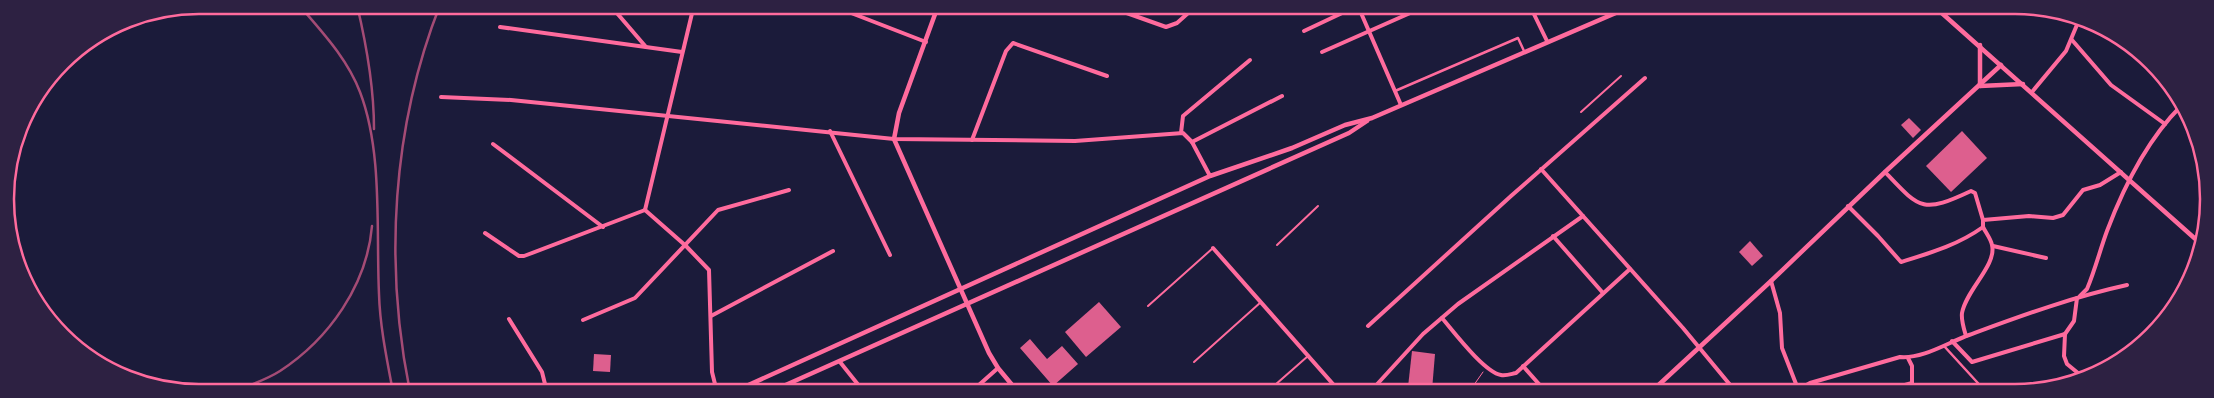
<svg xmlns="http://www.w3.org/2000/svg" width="2214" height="398" font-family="Inter,sans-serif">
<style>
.building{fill:#dd5f8e}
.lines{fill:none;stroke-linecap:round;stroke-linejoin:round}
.path{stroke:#ff6b9d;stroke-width:1}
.service{stroke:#ff6b9d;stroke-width:2}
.pedestrian{stroke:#ff6b9d;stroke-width:2.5}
.minor{stroke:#ff6b9d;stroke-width:4}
.tertiary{stroke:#ff6b9d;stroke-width:4.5}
.rail{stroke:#a44b75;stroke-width:2.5}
.rim{fill:none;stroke:#ff6b9d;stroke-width:2.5}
</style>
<rect width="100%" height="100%" fill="#1b1b3a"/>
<g class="building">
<path d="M1909 118 1921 130 1913 138 1901 125Z"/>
<path d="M1962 131 1987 158 1951 192 1926 166Z"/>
<path d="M1750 241 1763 256 1752 266 1739 252Z"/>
<path d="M1099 302 1121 327 1086 357 1065 332Z"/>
<path d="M1030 339 1047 359 1062 346 1078 364 1053 386 1020 348Z"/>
<path d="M1412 351 1435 354 1432 390 1408 387Z"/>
<path d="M594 354 611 355 610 372 593 371Z"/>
</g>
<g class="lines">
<g class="path">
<path d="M1476 386 1481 392"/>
<path d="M1469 392 1483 372"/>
</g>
<g class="service">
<path d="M1581 112 1621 76"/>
<path d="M1277 245 1318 206"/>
<path d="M1148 306 1213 248"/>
<path d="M1194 362 1261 302"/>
<path d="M1267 392 1308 356"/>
</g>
<g class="pedestrian">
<path d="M1395 91 1518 38 1524 51"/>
<path d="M1944 346 1987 393"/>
</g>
<g class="minor">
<path d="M610 5 646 47"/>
<path d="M833 6 926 42"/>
<path d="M1107 6 1166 27 1177 23 1196 6"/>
<path d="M1358 6 1401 105"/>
<path d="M1530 6 1547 41"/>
<path d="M500 27 682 52"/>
<path d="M1304 31 1357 6"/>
<path d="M2072 40 2111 85 2165 124"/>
<path d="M1322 52 1426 6"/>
<path d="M2032 92 2066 51 2079 20"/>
<path d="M441 97 511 100 894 139 1075 141 1183 133 1192 142 1210 176"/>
<path d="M830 131 890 255"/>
<path d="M1181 133 1183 116 1250 60"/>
<path d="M972 140 1006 51 1013 43 1107 76"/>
<path d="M1192 142 1282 96"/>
<path d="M493 144 603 227"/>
<path d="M1541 169 1683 328 1736 392"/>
<path d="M1885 172C1920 209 1922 214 1971 191L1975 193 1983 220"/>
<path d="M1848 206 1878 236 1901 262C1930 253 1958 245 1983 227V220L2029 216 2053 218 2063 215 2083 190 2100 185 2121 172"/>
<path d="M645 210 686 246 709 270 712 372 717 392"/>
<path d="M645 210 694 5"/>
<path d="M485 233 519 256H524L645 210"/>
<path d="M1553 236 1603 293"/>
<path d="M1993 246 2046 258"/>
<path d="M1213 248 1340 392"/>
<path d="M1771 281 1780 313 1782 348 1798 389"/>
<path d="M2080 296 2087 289C2095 270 2100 250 2107 231 2124 186 2147 140 2181 106"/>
<path d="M2077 298 2074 321 2065 334 2064 356 2067 364 2084 378"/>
<path d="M711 316 833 251"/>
<path d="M1442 318C1454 332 1484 372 1501 375 1506 376 1511 374 1516 373L1630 269"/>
<path d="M509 319 542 372 547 392"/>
<path d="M583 320 635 298 718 210 789 190"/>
<path d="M1368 326 1511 196 1645 78"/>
<path d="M1966 336C1964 329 1961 320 1962 313 1966 290 1997 265 1992 245 1991 239 1986 233 1983 227"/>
<path d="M1952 341 1972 362 2065 334"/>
<path d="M840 362 864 392"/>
<path d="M1523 366 1546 392"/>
<path d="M971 392 998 368"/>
<path d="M1370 392 1423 334 1458 304 1583 216"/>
<path d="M1575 392 1583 385"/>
<path d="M1794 392 1810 383 1900 357C1923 359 1947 343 1969 335 2021 316 2072 297 2127 285"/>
<path d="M1880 392 1912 383V366L1908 358"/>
</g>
<g class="tertiary">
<path d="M938 6 899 113 894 139 989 353 998 368 1018 392"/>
<path d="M1935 7 2201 244"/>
<path d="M1980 86 2023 84"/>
<path d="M1980 86V45"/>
<path d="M733 392 1210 176 1292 148 1345 125 1372 118 1632 6"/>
<path d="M770 392 1349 133 1367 121"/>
<path d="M1651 392 1771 281 1885 172 2001 65"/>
</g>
<g class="rail">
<path d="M299 5C322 32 347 58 360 92 383 152 376 230 379 294 380 327 387 360 393 392"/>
<path d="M357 5C367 47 374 86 374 129"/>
<path d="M235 391C250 385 266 380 280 371 329 339 367 285 372 226"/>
<path d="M410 392C384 264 392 127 440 5"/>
</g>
</g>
<path d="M0 0H2214V398H0ZM199 14H2015A185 185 0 0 1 2200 199V199A185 185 0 0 1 2015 384H199A185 185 0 0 1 14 199V199A185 185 0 0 1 199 14Z" fill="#2d2142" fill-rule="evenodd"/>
<path class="rim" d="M199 14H2015A185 185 0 0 1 2200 199V199A185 185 0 0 1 2015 384H199A185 185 0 0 1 14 199V199A185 185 0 0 1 199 14Z"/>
</svg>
